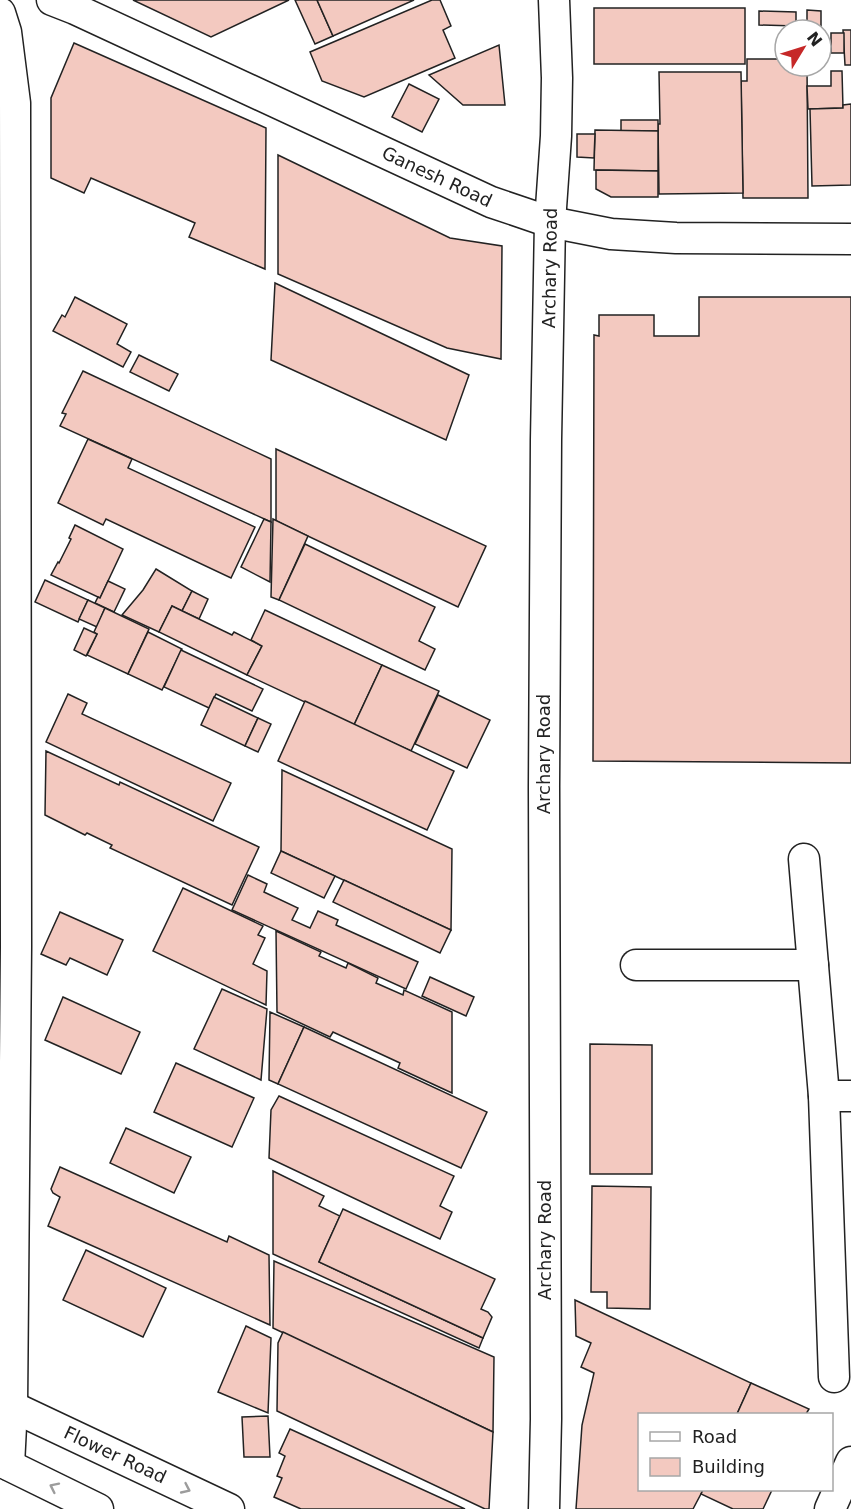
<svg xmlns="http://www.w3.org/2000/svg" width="851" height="1509" font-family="'DejaVu Sans',sans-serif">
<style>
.building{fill:#f3c9c0;stroke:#222;stroke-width:1.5}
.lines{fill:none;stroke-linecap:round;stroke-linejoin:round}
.minor-casing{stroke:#222;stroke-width:33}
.minor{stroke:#fff;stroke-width:30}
.oneway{stroke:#9c9c9c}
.labels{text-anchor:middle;stroke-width:4.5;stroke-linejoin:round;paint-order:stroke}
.street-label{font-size:18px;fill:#222;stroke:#fff}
</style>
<rect width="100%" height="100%" fill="#fff"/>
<g class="building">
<path d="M133 0H289L211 37Z"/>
<path d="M295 0H317L333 36 315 44Z"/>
<path d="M317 0H414L333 36Z"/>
<path d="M432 0H440L451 26 443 30 455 58 364 97 322 81 310 52Z"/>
<rect x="594" y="8" width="151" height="56"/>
<path d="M807 10 821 11V52V30H807Z"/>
<path d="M759 11 796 12V26L759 25Z"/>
<path d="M843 30H851V65H845Z"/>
<rect x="831" y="33" width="13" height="20"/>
<path d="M74 43 266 128 265 269 189 237 195 223 91 178 84 193 51 178V98Z"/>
<path d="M499 45 505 105H463L429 75Z"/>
<path d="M747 59H785V66H807L808 198H743L741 81H747Z"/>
<path d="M831 71H842L843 108 808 109 807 86H831Z"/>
<path d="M659 72H741L743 193 659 194 658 124H660Z"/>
<path d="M409 84 439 99 422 132 392 117Z"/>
<path d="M851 104V185L812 186 810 109 843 108V105Z"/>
<rect x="621" y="120" width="37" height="11"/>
<path d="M595 130 658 131V171L594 170Z"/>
<path d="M577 134H595L594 158 577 157Z"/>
<path d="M278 155 450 238 502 246 501 359 447 348 278 274Z"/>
<path d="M596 170 658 171V197H611L596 189Z"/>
<path d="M275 283 469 375 446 440 271 360Z"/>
<path d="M75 297 127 324 117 344 131 352 123 367 53 331 62 315 65 317Z"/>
<path d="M699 297H851V763L593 761 594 335 599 336V315H654V336H699Z"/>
<path d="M139 355 178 374 169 391 130 372Z"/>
<path d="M83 371 271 459V522L60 426 66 414 62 413Z"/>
<path d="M88 439 132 459 128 468 255 527 231 578 106 519 103 525 58 503Z"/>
<path d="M276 449 486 546 458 607 276 521Z"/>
<path d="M264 519 271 522 270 582 241 567Z"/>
<path d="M273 519 308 536 279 600 271 597Z"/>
<path d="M75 525 123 549 100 598 51 575 58 562 59 563 71 539 69 538Z"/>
<path d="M305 544 435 607 419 641 435 649 425 670 279 600Z"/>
<path d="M156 569 192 591 182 611 172 606 159 632 122 615 143 590Z"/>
<path d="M45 580 88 600 78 622 35 602Z"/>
<path d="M108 581 125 589 114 612 95 603 98 597 100 598Z"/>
<path d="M192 591 208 599 199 619 182 611Z"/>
<path d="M88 600 105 608 97 627 79 619Z"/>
<path d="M172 606 232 635 234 632 262 646 247 675 159 632Z"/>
<path d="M105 608 149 629 128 674 87 655 97 634 94 632Z"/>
<path d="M265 610 382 665 354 725 247 675 262 646 251 640Z"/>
<path d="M84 628 97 634 86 656 74 650Z"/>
<path d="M148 632 182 649 162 690 128 674Z"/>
<path d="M181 650 263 689 252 711 216 694 209 708 164 687Z"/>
<path d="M382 665 439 691 411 751 354 725Z"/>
<path d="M68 694 87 703 82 714 231 783 213 821 46 742Z"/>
<path d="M438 695 490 720 467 768 415 744Z"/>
<path d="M214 697 258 718 245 746 201 725Z"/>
<path d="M305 701 454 771 427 830 278 761Z"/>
<path d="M258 718 271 724 258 752 245 746Z"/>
<path d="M46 751 119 785 120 782 259 847 232 905 110 848 112 845 87 833 85 835 45 815Z"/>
<path d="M282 770 452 849 451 930 281 851Z"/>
<path d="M281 851 335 876 324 898 271 873Z"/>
<path d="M248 875 267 884 264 892 298 908 292 920 310 928 318 911 338 920 336 925 418 962 406 989 232 910Z"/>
<path d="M344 880 451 930 440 953 333 902Z"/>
<path d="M183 888 263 926 258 935 265 938 253 964 267 971 266 1005 153 951Z"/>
<path d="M60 912 123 940 107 975 70 958 66 965 41 954Z"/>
<path d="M276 931 321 952 319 956 346 968 348 963 378 978 376 983 403 995 404 990 452 1012V1093L398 1068 400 1063 333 1032 330 1037 277 1012Z"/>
<path d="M430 977 474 997 466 1016 422 996Z"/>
<path d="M222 989 267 1009 261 1080 194 1049Z"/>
<path d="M63 997 140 1032 121 1074 45 1040Z"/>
<path d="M270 1012 304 1027 278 1084 269 1080Z"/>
<path d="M304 1027 487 1112 461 1168 278 1084Z"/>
<path d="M590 1044 652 1045V1174H590Z"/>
<path d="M176 1063 254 1098 232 1147 154 1112Z"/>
<path d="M279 1096 454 1176 440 1206 452 1212 440 1239 269 1158 271 1110Z"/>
<path d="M126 1128 191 1157 174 1193 110 1163Z"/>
<path d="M60 1167 227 1242 229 1236 269 1255 270 1325 48 1226 60 1197 53 1193 51 1189Z"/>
<path d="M273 1171 324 1196 319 1206 340 1216 319 1262 483 1338 479 1348 273 1254Z"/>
<path d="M592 1186 651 1187 650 1309 607 1308V1292H591Z"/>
<path d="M343 1209 495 1279 481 1309 488 1312 492 1317 483 1338 319 1262Z"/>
<path d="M86 1250 166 1288 143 1337 63 1300Z"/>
<path d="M274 1261 494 1357 493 1432 273 1328Z"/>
<path d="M575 1300 751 1383 737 1414H640V1490H703L693 1509H576L582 1425 594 1373 581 1367 591 1343 576 1336Z"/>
<path d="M246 1326 271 1338 268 1413 218 1392Z"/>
<path d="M283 1332 493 1432 489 1509H485L277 1411 278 1343Z"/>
<path d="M751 1383 809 1409 806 1414H737Z"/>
<path d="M268 1416 270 1457H244L242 1417Z"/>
<path d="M290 1429 465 1509H301L274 1497 282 1478 277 1476 285 1456 279 1453Z"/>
<path d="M703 1490H772L763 1509H733L701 1494Z"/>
</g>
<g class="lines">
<g class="minor-casing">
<g id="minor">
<path d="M52 0 75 9 491 202 550 222 611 234 676 238 851 239"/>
<path d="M0 13 6 32 15 103 16 947 12 1407 9 1465"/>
<path d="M804 859 824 1096 834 1377"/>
<path d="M636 965H813"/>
<path d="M824 1096H851"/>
<path d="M0 1401 229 1509"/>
<path d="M0 1461 98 1509"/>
<path d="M544 1509 546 1419 544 787 546 440 550 222 556 136 557 78 554 0"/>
<path d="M830 1509 851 1462"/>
</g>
</g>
<use href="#minor" class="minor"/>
</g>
<defs><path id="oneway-chevron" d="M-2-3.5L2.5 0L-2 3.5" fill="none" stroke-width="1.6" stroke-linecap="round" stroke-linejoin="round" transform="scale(1.5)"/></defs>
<g class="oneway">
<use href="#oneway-chevron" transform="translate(54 1487) rotate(-154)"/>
<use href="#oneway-chevron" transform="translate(186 1489) rotate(25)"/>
</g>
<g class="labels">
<g class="street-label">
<text transform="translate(437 177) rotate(25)" y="6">Ganesh Road</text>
<text transform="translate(550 268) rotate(-89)" y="6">Archary Road</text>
<text transform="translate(544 754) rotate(-90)" y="6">Archary Road</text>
<text transform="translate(545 1240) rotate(-90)" y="6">Archary Road</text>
<text transform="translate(115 1455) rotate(25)" y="6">Flower Road</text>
</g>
</g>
<rect x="638" y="1413" width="195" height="78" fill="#ffffff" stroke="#a7a7a7" stroke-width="1.5"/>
<rect x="650" y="1432" width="30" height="9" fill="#ffffff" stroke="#a7a7a7" stroke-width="1.5"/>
<text x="692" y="1443" font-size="18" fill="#222222">Road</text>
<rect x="650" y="1458" width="30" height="18" fill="#f3c9c0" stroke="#a7a7a7" stroke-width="1.5"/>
<text x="692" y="1473" font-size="18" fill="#222222">Building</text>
<g transform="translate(803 48) rotate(52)"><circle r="28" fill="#ffffff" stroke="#a7a7a7" stroke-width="1.5"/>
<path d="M0-4.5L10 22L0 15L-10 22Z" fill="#c62828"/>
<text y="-9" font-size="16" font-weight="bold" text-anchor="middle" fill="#222222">N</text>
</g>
</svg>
